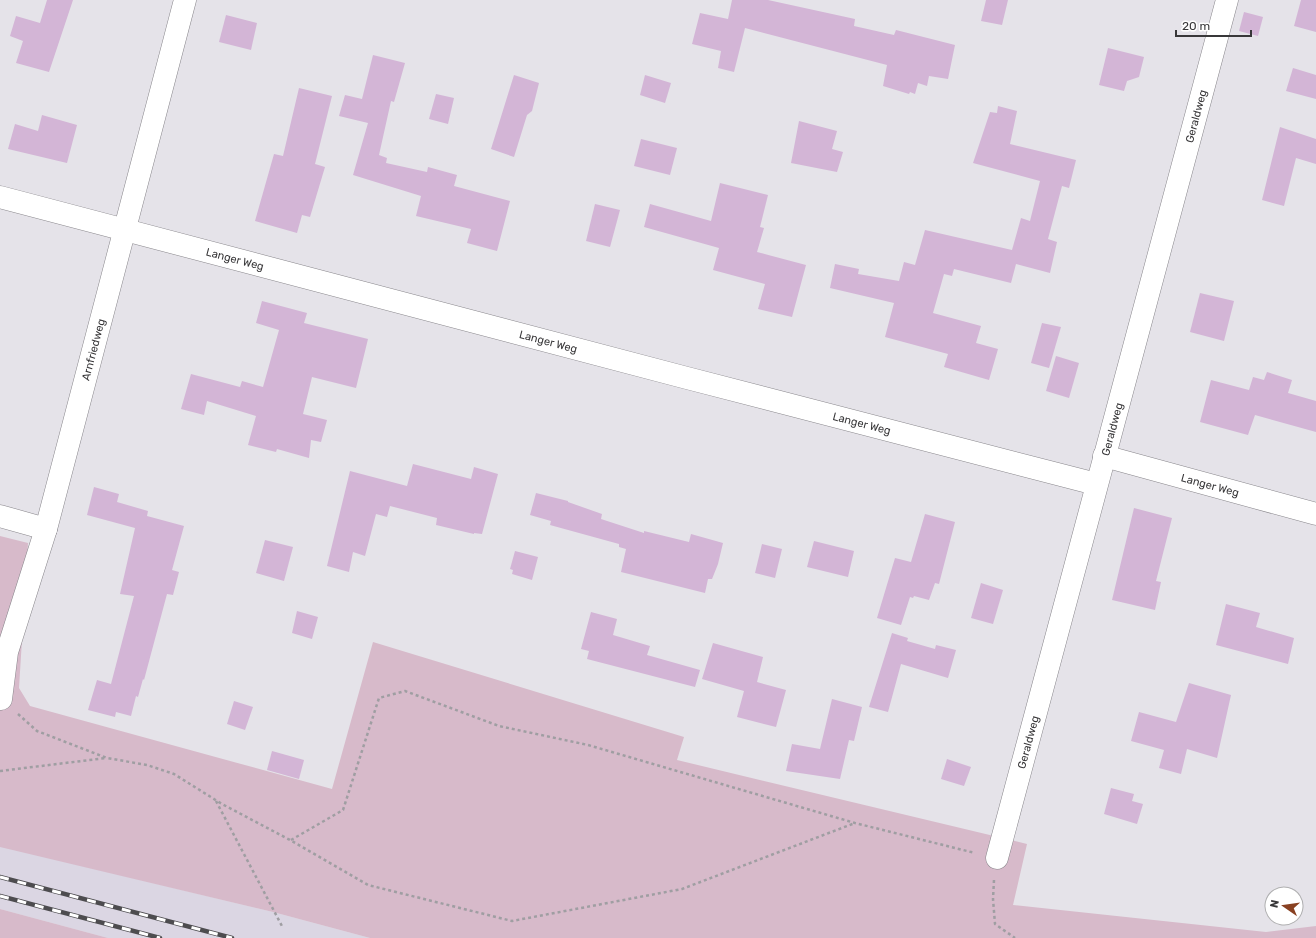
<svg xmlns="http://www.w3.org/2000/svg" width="1316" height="938" font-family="Rubik,sans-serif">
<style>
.built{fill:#dbd6e3}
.green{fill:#d7baca}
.building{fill:#d3b5d6}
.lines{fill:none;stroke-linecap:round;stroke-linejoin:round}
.minor-casing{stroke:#88868b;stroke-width:23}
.path{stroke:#9f9ea2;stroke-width:2.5;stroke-dasharray:3 3;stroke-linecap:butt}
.minor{stroke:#fff;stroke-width:22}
.rail-casing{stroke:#4d4c4f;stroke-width:4.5}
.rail{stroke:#fff;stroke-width:3;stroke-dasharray:9;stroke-linecap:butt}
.labels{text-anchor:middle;stroke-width:3;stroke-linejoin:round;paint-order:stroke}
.street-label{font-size:11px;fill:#383739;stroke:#fff}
</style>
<rect width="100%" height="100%" fill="#e5e3e9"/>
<path class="built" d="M0 846 273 912 370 938H108L0 909Z"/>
<g class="green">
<path d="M0 536 28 543 19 688 30 706 332 789 373 642 684 737 677 760 1027 844 1013 905 1266 932 1316 926V938H370L273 912 0 847Z"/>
<path d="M0 909 108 938H0Z"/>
</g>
<g class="building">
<path d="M47 0H73L49 72 16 63 23 41 10 36 16 16 40 23Z"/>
<path d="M732 0H768L855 19 854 26 894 35 896 30 955 45 948 79 929 76 927 86 918 83 915 94 910 92 909 94 883 86 887 65 745 28 734 72 718 68 721 51 692 44 700 13 728 19Z"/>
<path d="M986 0H1008L1002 25 981 21Z"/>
<path d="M1301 0H1316V32L1294 26Z"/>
<path d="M1244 12 1263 17 1258 36 1239 31Z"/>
<path d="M226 15 257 23 251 50 219 42Z"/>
<path d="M1108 48 1144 57 1139 77 1127 81 1124 91 1099 85Z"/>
<path d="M373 55 405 63 394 102 391 101 379 155 387 158 386 163 427 172 428 167 457 175 454 186 510 201 497 251 467 243 471 229 416 216 421 196 353 175 368 123 339 116 345 95 362 99Z"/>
<path d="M1293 68 1316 75V99L1286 91Z"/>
<path d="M514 75 539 83 532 111 527 115 514 157 491 149Z"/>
<path d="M645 75 671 83 665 103 640 95Z"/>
<path d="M299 88 332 96 315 164 325 167 310 217 302 215 297 233 255 221 274 154 283 156Z"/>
<path d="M436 94 454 98 448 124 429 119Z"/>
<path d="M998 106 1017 111 1010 144 1076 160 1069 188 1062 186 1048 239 1057 242 1050 273 1016 264 1011 283 954 269 952 276 944 274 933 313 981 326 976 343 998 349 989 380 944 367 948 354 885 337 894 303 830 288 835 264 859 269 858 274 899 281 904 262 915 265 925 230 1012 250 1021 218 1030 221 1040 181 973 163 990 112 997 113Z"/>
<path d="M42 115 77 125 67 163 8 149 15 124 38 131Z"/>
<path d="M799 121 837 131 832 149 843 152 837 172 791 163Z"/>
<path d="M1280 127 1316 139V164L1296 158 1284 206 1262 200Z"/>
<path d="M641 139 677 148 670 175 634 166Z"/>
<path d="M720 183 768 195 760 227 764 228 757 252 806 265 792 317 758 309 765 284 713 270 719 248 644 227 650 204 711 221Z"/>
<path d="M595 204 620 210 610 247 586 241Z"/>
<path d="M1200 293 1234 301 1224 341 1190 332Z"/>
<path d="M262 301 307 313 304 323 368 339 356 388 312 377 303 414 327 420 321 442 311 440 309 458 277 449 276 452 248 445 256 416 207 401 204 415 181 409 191 374 240 387 242 381 263 387 279 330 256 323Z"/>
<path d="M1042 323 1061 327 1049 368 1031 363Z"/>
<path d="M1056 356 1079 363 1069 398 1046 391Z"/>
<path d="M1267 372 1292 380 1288 393 1316 401V432L1255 415 1248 435 1200 422 1211 380 1249 390 1253 377 1264 380Z"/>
<path d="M413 464 471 479 474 467 498 474 482 534 474 533V534L436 525 437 518 390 506 387 517 376 514 365 556 353 552 349 572 327 566 350 471 407 486Z"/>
<path d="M94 487 119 494 117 502 148 511 147 516 184 526 172 570 179 572 173 595 167 594 144 680 143 679 138 697 136 696 131 716 116 712 115 717 88 710 97 680 111 684 134 596 120 594 135 528 87 515Z"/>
<path d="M536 493 568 501V502L602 514 601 519 644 533V531L689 542 691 534 723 543 718 564 712 579H708L705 593 621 572 626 549 619 547V544L550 525 551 521 530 515Z"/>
<path d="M1134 508 1172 518 1156 581 1161 582 1155 610 1112 600Z"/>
<path d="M925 514 955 522 939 584 935 583 929 600 914 596 913 598 910 597 901 625 877 618 895 558 911 562Z"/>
<path d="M265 540 293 547 284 581 256 573Z"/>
<path d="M814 541 854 551 848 577 807 567Z"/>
<path d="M762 544 782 549 775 578 755 573Z"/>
<path d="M515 551 538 557 532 580 512 574 513 570 510 569Z"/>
<path d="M981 583 1003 590 993 624 971 618Z"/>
<path d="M1226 604 1260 613 1256 627 1294 638 1288 664 1216 645Z"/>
<path d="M297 611 318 617 312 639 292 633Z"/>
<path d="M591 612 617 619 613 635 650 646 647 655 700 670 695 687 587 659 589 651 581 649Z"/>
<path d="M892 633 908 638 907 641 935 649 936 645 956 650 948 678 901 664 888 712 869 707Z"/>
<path d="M713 643 763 657 757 682 786 690 776 727 737 717 744 691 702 679Z"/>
<path d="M1189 683 1231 695 1217 758 1187 749 1181 774 1159 768 1164 750 1131 741 1139 712 1176 722Z"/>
<path d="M832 699 862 707 854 741 849 740 840 779 786 771 792 744 820 749Z"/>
<path d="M234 701 253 707 245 730 227 724Z"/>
<path d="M272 751 304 760 299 779 267 770Z"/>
<path d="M947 759 971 767 964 786 941 779Z"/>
<path d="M1111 788 1134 794 1132 801 1143 804 1137 824 1104 814Z"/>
</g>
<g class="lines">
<g class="minor-casing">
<g id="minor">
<path id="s1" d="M0 197 687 378 1096 484"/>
<path id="s2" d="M1104 456 1316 514"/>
<path d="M0 516 46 529"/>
<path id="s3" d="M1 699 7 652 46 529 185 0"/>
<path id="s4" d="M997 858 1227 0"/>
</g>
</g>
<g class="path">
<path d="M18 714 37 731 107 758 147 765 174 774 222 804 290 840 368 885 512 921 682 889 855 823"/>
<path d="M0 771 106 758"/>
<path d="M216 801 283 928"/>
<path d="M291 840 343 810 379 698 405 691 499 726 588 745 855 823 975 853"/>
<path d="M994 880 993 899 995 924 1015 938"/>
</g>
<use href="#minor" class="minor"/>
<g class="rail-casing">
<g id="rail">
<path d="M0 877 232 938"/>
<path d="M0 896 160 938"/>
</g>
</g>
<use href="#rail" class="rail"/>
</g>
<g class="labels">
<g class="street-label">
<text dy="4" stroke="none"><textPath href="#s4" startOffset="768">Geraldweg</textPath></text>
<text dy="4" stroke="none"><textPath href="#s1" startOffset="243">Langer Weg</textPath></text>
<text dy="4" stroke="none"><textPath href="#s1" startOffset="567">Langer Weg</textPath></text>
<text dy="4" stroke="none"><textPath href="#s3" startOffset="362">Arnfriedweg</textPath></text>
<text dy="4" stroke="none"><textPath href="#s1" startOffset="891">Langer Weg</textPath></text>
<text dy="4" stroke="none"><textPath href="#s4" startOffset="444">Geraldweg</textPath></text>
<text dy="4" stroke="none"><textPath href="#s2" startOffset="110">Langer Weg</textPath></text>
<text dy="4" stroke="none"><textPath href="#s4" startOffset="120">Geraldweg</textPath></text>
</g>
</g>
<g transform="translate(1284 906) rotate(283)"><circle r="19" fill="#ffffff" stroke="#afafb0"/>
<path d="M0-3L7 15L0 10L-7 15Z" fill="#894122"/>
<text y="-6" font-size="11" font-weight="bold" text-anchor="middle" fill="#383739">N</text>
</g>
<path d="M1176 30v6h75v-6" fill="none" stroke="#383739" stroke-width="2"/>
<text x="1182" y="30" font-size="12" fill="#383739" stroke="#ffffff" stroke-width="3" paint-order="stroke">20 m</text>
</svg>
